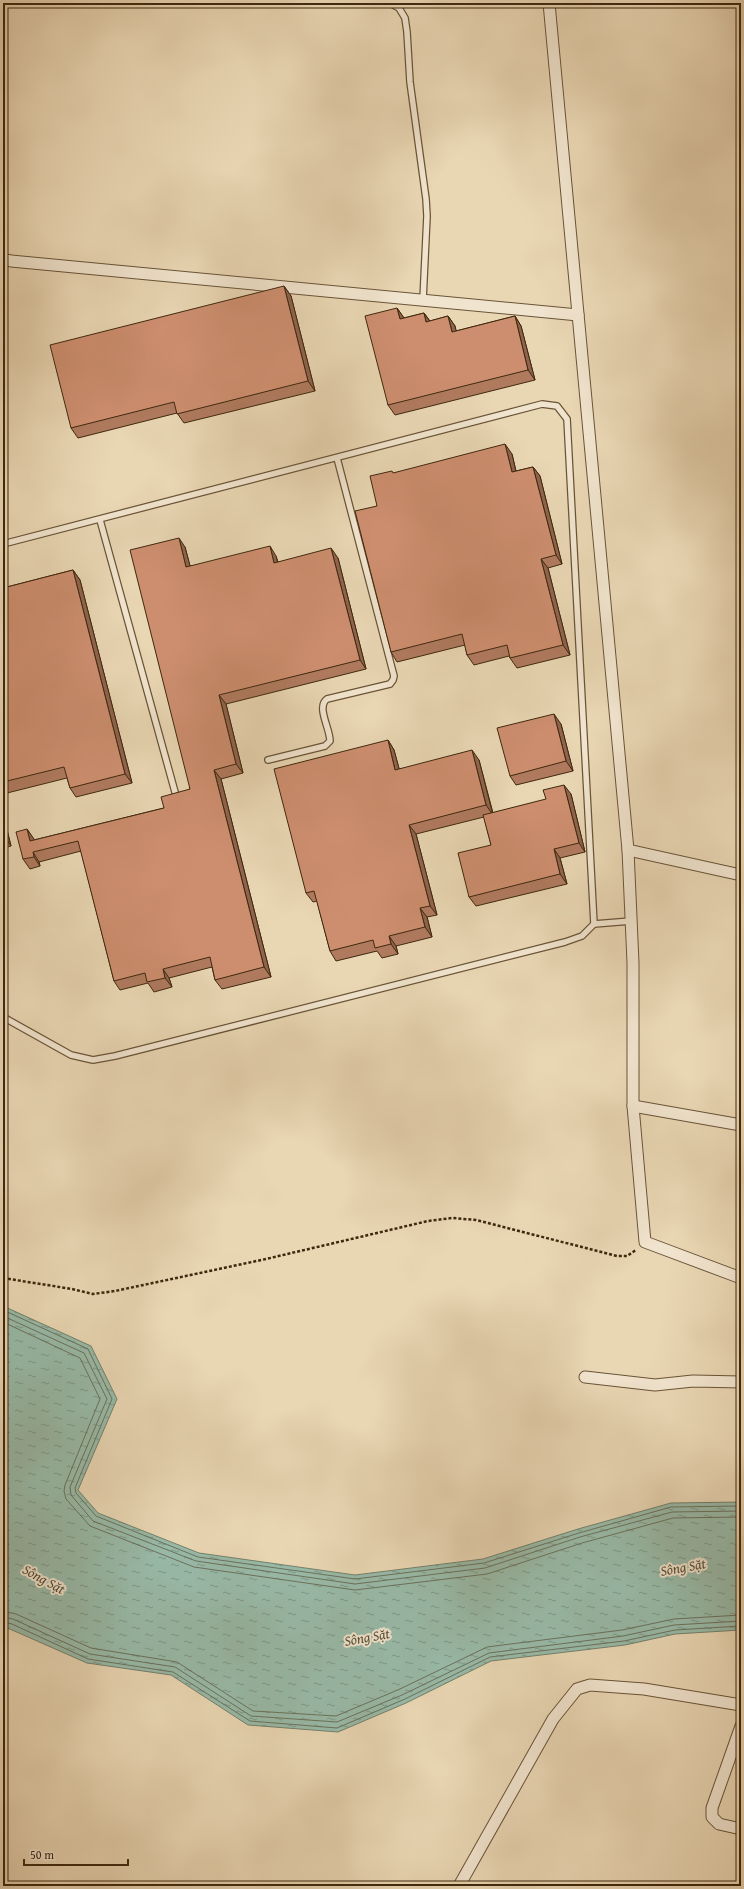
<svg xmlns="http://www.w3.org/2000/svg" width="744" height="1889" font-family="'Gentium Book Plus',serif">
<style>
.water{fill:url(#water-ripples);stroke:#74806a}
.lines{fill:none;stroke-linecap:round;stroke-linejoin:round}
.shore{stroke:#6b715b;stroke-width:1}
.service-casing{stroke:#695437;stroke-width:8}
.minor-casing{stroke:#695437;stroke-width:13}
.path{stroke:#3e280e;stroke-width:2.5;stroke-dasharray:3 2;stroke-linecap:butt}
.service{stroke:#f1e4ce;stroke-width:5.5}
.minor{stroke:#f1e4ce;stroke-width:11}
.wall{fill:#b07a5f;stroke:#3e280e}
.shaded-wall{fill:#90634e;stroke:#3e280e}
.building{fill:#cd8e6f;stroke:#3e280e}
.labels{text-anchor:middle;stroke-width:4;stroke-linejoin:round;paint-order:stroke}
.water-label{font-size:14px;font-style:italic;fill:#544c34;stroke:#f1e4ce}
</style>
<defs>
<pattern id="water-ripples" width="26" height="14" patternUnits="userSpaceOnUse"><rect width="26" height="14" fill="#98baa8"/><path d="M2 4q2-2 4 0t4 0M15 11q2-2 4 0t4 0" fill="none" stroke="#7d9787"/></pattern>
</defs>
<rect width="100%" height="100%" fill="#e9d6b3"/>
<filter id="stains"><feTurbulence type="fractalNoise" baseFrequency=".005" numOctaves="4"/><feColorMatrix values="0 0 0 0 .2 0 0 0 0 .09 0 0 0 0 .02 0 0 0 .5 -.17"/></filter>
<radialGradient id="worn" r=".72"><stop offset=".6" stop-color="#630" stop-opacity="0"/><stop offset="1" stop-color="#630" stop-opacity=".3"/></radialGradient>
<path class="water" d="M3 1306 91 1346 117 1399 78 1490 98 1513 199 1553 355 1575 483 1559 578 1529 671 1503 741 1502V1630L675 1634 625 1645 491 1661 406 1703 338 1732 248 1725 171 1675 87 1663 3 1626Z"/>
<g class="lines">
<g class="shore">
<path d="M3 1310 88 1349 112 1399 75 1488 76 1493 96 1516 198 1557 355 1579 484 1563 579 1533 671 1507 741 1506"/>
<path d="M3 1316 84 1353 107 1399 70 1487 71 1495 93 1521 196 1561 355 1584 485 1568 580 1537 672 1512 741 1511"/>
<path d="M3 1322 80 1358 100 1399 65 1485 64 1491 66 1499 90 1526 194 1567 355 1590 487 1574 582 1543 673 1518 741 1517"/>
<path d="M3 1611 16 1614 91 1648 177 1662 253 1711 336 1716 400 1689 487 1647 622 1630 674 1619 741 1615"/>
<path d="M3 1617 13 1619 90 1654 175 1667 251 1716 337 1722 402 1695 489 1653 623 1636 674 1625 741 1621"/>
<path d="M3 1622 12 1624 88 1659 173 1672 250 1721 337 1728 405 1699 490 1657 624 1641 675 1630 741 1626"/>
</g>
<g class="service-casing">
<g id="service">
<path d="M390 3 399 8 405 18 407 32 410 82 426 199 427 216 423 300"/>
<path d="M100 520 175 792"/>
<path d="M3 544 542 404 557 406 567 419 594 924 582 936 565 942 115 1056 93 1060 71 1055 3 1017"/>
<path d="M268 760 325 746 330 741C330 728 316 707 327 699L390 684 393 680 394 676 337 458"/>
<path d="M594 924 631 921"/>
</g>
</g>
<g class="minor-casing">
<g id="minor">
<path d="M549 3 628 850 633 963V1106L645 1242 741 1278"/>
<path d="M3 259 11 261 578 315"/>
<path d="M628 850 741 875"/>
<path d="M633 1106 741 1125"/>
<path d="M585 1377 655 1385 693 1381 741 1382"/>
<path d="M741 1726 712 1808V1817L719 1824 741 1829"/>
<path d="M459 1886 553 1719 577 1689 590 1685 644 1689 741 1705"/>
</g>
</g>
<path class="path" d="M3 1278 72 1289 93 1294 115 1291 266 1259 428 1221 452 1218 476 1220 617 1256H627L636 1250"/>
<use href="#service" class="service"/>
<use href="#minor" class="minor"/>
</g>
<g class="wall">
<path d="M284 286 291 296 315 391 184 423 177 413 78 438 71 428Z"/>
<path d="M397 308 404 318 424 313 430 321 448 316 455 326 456 331 515 316 521 326 535 380 395 415 388 405Z"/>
<path d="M512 454 516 471 533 467 540 476 562 564 548 568 570 655 517 668 510 658 509 656 474 665 467 655 465 645 397 662 391 652 377 506 394 473Z"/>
<path d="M185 547 190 566 276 556 278 562 338 558 366 669 226 704 243 773 221 779 271 977 222 989 215 980 212 967 169 978 172 987 154 992 148 983 120 990 114 981 81 851 39 862 40 866 30 869 23 859 27 829 34 840 164 808 190 789Z"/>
<path d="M73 570 80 580 132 783 76 797 70 788 67 778 3 794V588Z"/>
<path d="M561 724 573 771 516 785 510 776Z"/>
<path d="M388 740 394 750 399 769 479 760 493 813 571 794 585 852 560 858 567 884 476 906 469 897 491 845 484 817 416 834 437 915 427 917 432 937 396 946 398 954 382 958 377 951 336 961 330 951 317 901 313 902 306 893Z"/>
<path d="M3 814 11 846 3 848Z"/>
</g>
<g class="shaded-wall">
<path d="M284 286 291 296 315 391 308 381Z"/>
<path d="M397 308 404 318 407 329 400 319Z"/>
<path d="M424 313 431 323 426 322Z"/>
<path d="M448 316 455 326 459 342 452 332Z"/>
<path d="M515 316 521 326 535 380 528 370Z"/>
<path d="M505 444 512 454 518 481 512 472Z"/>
<path d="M533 467 540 476 562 564 556 555Z"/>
<path d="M179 538 185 547 193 577 186 567Z"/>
<path d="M270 546 276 556 280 572 274 563Z"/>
<path d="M331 548 338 558 366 669 360 660Z"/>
<path d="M541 559 548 568 570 655 563 645Z"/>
<path d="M73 570 80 580 132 783 125 774Z"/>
<path d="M219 695 226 704 243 773 236 764Z"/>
<path d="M554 714 561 724 573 771 566 761Z"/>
<path d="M388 740 394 750 402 779 395 770Z"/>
<path d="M472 750 479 760 493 815 486 805Z"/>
<path d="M214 770 221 779 271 977 264 967Z"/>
<path d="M564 785 571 794 585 852 579 843Z"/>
<path d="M3 814 11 846 4 836 3 830Z"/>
<path d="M409 825 416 834 437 915 430 906Z"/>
<path d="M27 829 34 839 37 851 30 841Z"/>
<path d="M554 849 560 858 567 884 560 874Z"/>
<path d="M33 852 39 862 40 866 34 857Z"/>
<path d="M420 908 427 917 432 937 425 927Z"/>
<path d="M389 936 396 946 398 954 391 944Z"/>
<path d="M163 969 169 978 172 987 165 978Z"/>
</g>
<g class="building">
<path d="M284 286 308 381 177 414 174 402 71 428 50 345Z"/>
<path d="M397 308 400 319 424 313 426 322 448 316 452 332 515 316 528 370 388 405 365 316Z"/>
<path d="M505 444 512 472 533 467 556 555 541 559 563 645 510 658 507 645 467 655 462 634 391 652 355 511 377 506 370 476 392 471 393 473Z"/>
<path d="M179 538 186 567 270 546 274 563 331 548 360 660 219 695 236 764 214 770 264 967 215 980 210 957 163 969 165 978 147 982 145 973 114 981 78 841 33 852 34 857 23 859 16 832 27 829 30 841 164 808 161 797 190 789 130 550Z"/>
<path d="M73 570 125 774 70 788 64 767 3 782V588Z"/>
<path d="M554 714 566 761 510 776 497 728Z"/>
<path d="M388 740 395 770 472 750 486 805 409 825 430 906 420 908 425 927 389 936 391 944 375 948 373 940 330 951 314 891 306 893 274 769Z"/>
<path d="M564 785 579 843 554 849 560 874 469 897 458 853 491 845 483 815 546 799 543 790Z"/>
</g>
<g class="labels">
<g class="water-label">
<text transform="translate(683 1567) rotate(-10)" y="5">Sông Sặt</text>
<text transform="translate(44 1579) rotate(29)" y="5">Sông Sặt</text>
<text transform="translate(367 1637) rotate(-10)" y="5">Sông Sặt</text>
</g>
</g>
<rect width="744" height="1889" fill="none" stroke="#e9d6b3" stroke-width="16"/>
<rect x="4" y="4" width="736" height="1881" fill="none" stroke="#3e280e" stroke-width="2"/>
<rect x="8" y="8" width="728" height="1873" fill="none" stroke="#3e280e"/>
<path d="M24 1859v6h104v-6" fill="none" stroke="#3e280e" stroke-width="2"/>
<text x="30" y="1859" font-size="12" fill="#3e280e" stroke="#f1e4ce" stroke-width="3" paint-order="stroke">50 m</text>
<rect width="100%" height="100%" filter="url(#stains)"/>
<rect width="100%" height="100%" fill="url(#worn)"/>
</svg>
